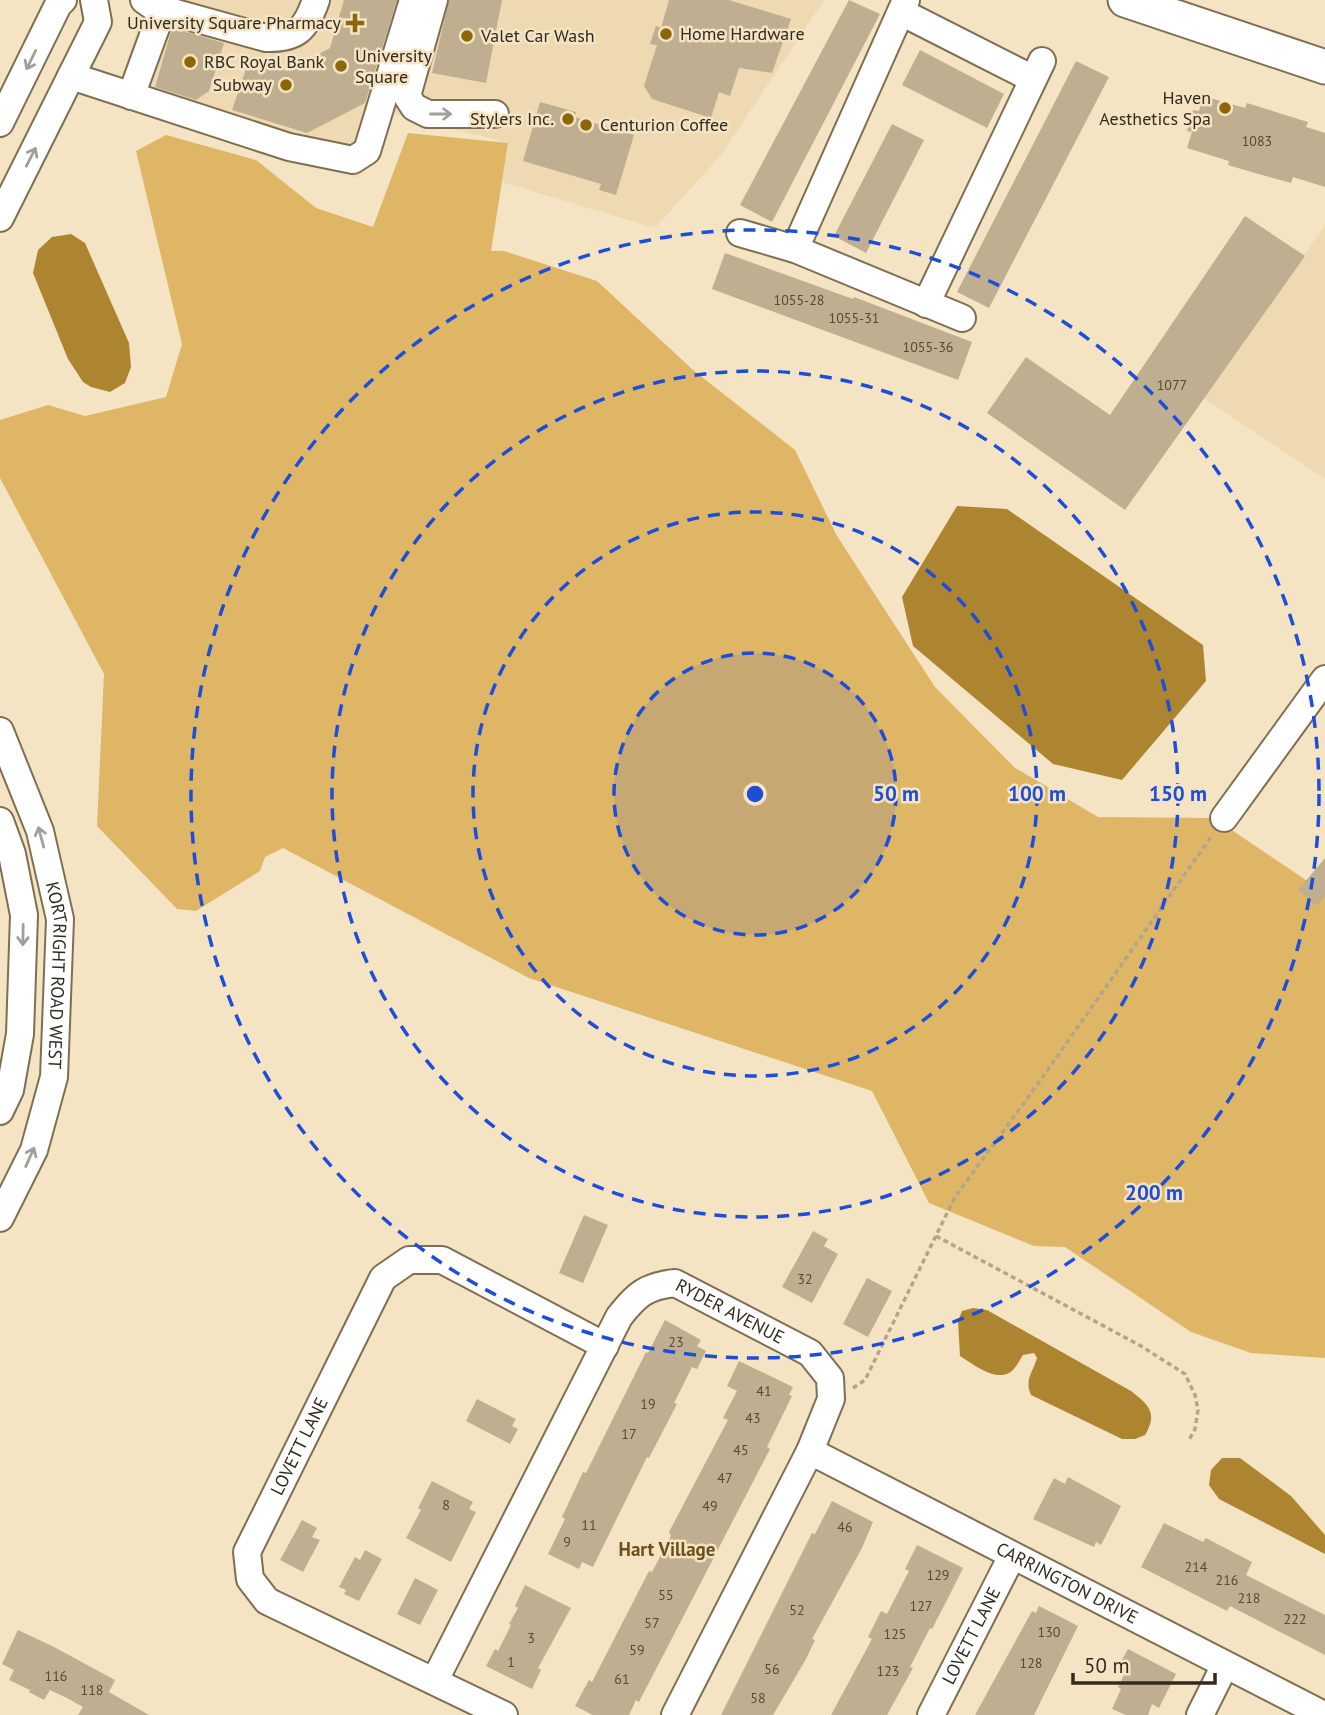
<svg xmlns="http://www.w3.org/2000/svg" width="1325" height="1715" font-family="'PT Sans',sans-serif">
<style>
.built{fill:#eed9b2}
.green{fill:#deb666}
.water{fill:#ad8530}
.building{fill:#bfae8f}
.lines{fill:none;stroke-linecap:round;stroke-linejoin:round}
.minor-casing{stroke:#7f6f52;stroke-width:30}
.major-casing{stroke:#7f6f52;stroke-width:37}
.path{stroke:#b2a58b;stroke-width:3.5;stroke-dasharray:5 3.5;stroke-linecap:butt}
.minor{stroke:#fff;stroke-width:26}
.major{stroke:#fff;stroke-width:33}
.oneway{stroke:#a29f9a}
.ring{fill:none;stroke:#1d4ed8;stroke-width:3.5;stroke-dasharray:12 9}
.poi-dot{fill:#8c6708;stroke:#f5e4c4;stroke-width:2.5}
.labels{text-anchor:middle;stroke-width:5;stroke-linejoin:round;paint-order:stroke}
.number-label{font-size:14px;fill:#544b3a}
.poi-label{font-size:18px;fill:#312a1e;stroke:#f5e4c4;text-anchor:start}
.street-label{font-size:18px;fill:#312a1e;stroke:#f5e4c4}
.neighbourhood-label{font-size:19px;font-weight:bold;fill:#6b5118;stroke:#f5e4c4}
.centre{fill:#1d4ed8;stroke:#f5e4c4;stroke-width:3.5}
.ring-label{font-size:21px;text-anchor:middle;font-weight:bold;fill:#1d4ed8;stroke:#f5e4c4;stroke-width:5;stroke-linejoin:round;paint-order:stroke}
</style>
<rect width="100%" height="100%" fill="#f5e4c4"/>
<g class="built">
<path d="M147 0H824L720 156 655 228 502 182 508 143 382 111 359 178 115 96Z"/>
<path d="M1325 225V479L1203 398Z"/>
</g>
<path class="green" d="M408 133 508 143 491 251H504L597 281 693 370 795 450 837 536 935 687 1014 767 1098 817 1214 818 1325 893V1358L1251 1353 1191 1332 1065 1247 1034 1246 929 1203 872 1091 529 978 283 848 265 857 260 871 196 911 177 909 97 826 104 674 0 478V420L48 405 85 416 166 397 182 344 136 151 166 135 256 160 316 208 373 227Z"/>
<g class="water">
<path d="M71 234 85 243 129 343 131 367 125 383 110 392 91 387 83 382 68 359 33 273 38 250 52 237Z"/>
<path d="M957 506 1007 509 1203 645 1206 681 1122 780 1053 764 913 646 902 597Z"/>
<path d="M973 1308 987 1310 1131 1391C1149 1405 1158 1413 1145 1435L1135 1439H1122L1031 1395C1024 1380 1033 1372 1037 1358L1034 1353 1023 1355C1019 1361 1015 1370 1009 1373 994 1381 973 1364 960 1356L958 1321 962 1311Z"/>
<path d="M1222 1458H1240L1291 1496 1325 1535V1554L1219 1499 1209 1485 1211 1470Z"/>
</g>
<g class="building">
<path d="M344 0H397L365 103 307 133 232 110 249 60 287 71 330 48Z"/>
<path d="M449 0H502L486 83 432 73Z"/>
<path d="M669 0H729L791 19 772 73 739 68 730 96 719 92 711 118 652 99 644 86 657 45 650 44 656 26 661 28Z"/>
<path d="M849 0 880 14 772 222 740 205Z"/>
<path d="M172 28 224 43 209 91 196 100 155 87Z"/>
<path d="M920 50 1004 94 987 128 902 85Z"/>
<path d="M1076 61 1109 77 989 308 957 292Z"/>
<path d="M1203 96 1245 108 1247 103 1266 109 1308 122 1306 127 1325 133V187L1293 177 1291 183 1248 171 1228 165 1229 161 1187 148 1192 132 1187 131 1193 110 1199 111Z"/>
<path d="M540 102 576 112 575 117 634 135 616 195 599 190 601 184 523 161Z"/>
<path d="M892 124 924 140 866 253 834 236Z"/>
<path d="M1245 216 1305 256 1125 510 987 413 1026 357 1110 415Z"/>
<path d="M725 253 853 299 854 297 972 342 958 380 712 289Z"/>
<path d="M1325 858V896L1317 906 1298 890Z"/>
<path d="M584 1215 608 1225 583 1283 559 1273Z"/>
<path d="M813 1231 828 1239 824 1246 838 1254 812 1303 782 1287Z"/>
<path d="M867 1278 892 1291 868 1337 843 1324Z"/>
<path d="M665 1320 701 1340 697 1346 706 1351 697 1369 692 1367 674 1403 677 1404 649 1458 647 1457 593 1567 582 1562 579 1569 548 1554 565 1519 562 1517 583 1472 586 1473 646 1352 648 1353Z"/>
<path d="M739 1361 793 1387 789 1395 792 1396 767 1447 770 1449 639 1702 636 1700 629 1715H593L575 1706 589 1680 592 1682 649 1571 652 1572 671 1536 669 1532 728 1420 723 1418 737 1391 727 1386Z"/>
<path d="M477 1399 516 1419 512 1426 518 1429 510 1444 466 1421Z"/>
<path d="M1068 1477 1121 1506 1101 1545 1096 1542 1094 1547 1033 1519 1054 1478 1065 1484Z"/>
<path d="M432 1481 473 1502 469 1509 476 1512 451 1562 406 1538 421 1510 418 1508Z"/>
<path d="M832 1501 873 1522 862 1548 812 1639 815 1640 806 1659 773 1715H721L812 1533 815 1534Z"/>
<path d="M302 1520 317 1528 312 1537 320 1540 303 1572 280 1560Z"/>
<path d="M1164 1523 1203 1542 1206 1538 1252 1562 1246 1575 1325 1615V1655L1230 1606 1227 1611 1141 1567Z"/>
<path d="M917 1545 963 1568 947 1600 932 1629 930 1628 910 1667 913 1668 887 1715H831L872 1639 868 1637 881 1611 887 1614 909 1571 905 1569Z"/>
<path d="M365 1550 382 1559 359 1601 344 1594 346 1590 339 1587 355 1557 360 1560Z"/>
<path d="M415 1578 438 1590 420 1625 397 1614Z"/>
<path d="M525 1585 571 1608 538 1668 541 1670 532 1689 486 1666 495 1649 498 1651 511 1625 509 1624 518 1608 515 1606Z"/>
<path d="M1039 1606 1078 1626 1034 1715H975L1032 1611 1036 1613Z"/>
<path d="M18 1630 54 1647 115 1680 109 1692 149 1715H78L83 1707 67 1698 50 1690 44 1700 29 1692 30 1690 9 1680 14 1670 2 1664Z"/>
<path d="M1128 1649 1176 1674 1159 1708 1152 1704 1148 1715H1126L1112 1709 1121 1689 1118 1687 1125 1673 1117 1669Z"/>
</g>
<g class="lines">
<g class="minor-casing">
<g id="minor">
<path d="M144 0 154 7 266 38C297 39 306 29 316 0"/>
<path d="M434 0 407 96 414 107 428 114H495"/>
<path d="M901 12 1033 79"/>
<path d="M71 76 289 147 353 160 367 151 413 0"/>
<path d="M131 96 166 0"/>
<path d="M0 123 58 5 63 0"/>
<path d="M0 218 98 22 94 0"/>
<path d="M740 233 795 249 962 318"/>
<path d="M795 249 906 0"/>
<path d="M926 304 1042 61"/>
<path id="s1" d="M0 731 40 831 60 919 54 1077 34 1150 0 1218"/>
<path d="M1224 818 1325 679"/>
<path d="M0 821 12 854 24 915 20 1034 10 1090 0 1111"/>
<path id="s2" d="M810 1451 1324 1715"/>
<path id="s3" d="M435 1680 619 1317C636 1295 646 1286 675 1283L810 1353 830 1378 831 1399 810 1451 675 1715"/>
<path id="s4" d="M504 1715 267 1601 250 1579 247 1552 383 1278 409 1260H442L605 1346"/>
<path id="s5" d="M931 1715 1012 1556"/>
<path d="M1200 1715 1225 1665"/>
</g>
</g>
<g class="major-casing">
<path id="major" d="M1125 0 1325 67"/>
</g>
<g class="path">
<path d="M936 1236 1141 1346 1185 1374 1195 1395 1198 1410 1195 1429 1189 1440"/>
<path d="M853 1388 865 1380 955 1197 1040 1081 1213 834"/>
</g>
<use href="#minor" class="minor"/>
<use href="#major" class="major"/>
</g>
<defs><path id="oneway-shaft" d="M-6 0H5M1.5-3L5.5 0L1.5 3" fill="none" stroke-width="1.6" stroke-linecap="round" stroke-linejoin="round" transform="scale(1.75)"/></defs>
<g class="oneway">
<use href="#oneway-shaft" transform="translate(31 60) rotate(116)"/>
<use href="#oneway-shaft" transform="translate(441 114)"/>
<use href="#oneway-shaft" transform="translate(31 157) rotate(-63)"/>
<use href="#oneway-shaft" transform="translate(41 837) rotate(-105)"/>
<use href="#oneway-shaft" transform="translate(23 935) rotate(91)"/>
<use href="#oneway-shaft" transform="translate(30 1157) rotate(-66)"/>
</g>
<circle cx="755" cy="794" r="141" fill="#1d4ed8" fill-opacity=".12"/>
<g class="ring">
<circle cx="755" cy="794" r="141"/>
<circle cx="755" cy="794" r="282"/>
<circle cx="755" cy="794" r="423"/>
<circle cx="755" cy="794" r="564"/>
</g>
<g class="poi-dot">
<path d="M351.5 12.5h7v7h7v7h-7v7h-7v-7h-7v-7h7z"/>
<circle cx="666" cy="34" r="7"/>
<circle cx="467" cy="36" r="7"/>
<circle cx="190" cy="62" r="7"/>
<circle cx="341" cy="66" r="7"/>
<circle cx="286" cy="85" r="7"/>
<circle cx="1225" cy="108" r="7"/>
<circle cx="568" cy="119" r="7"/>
<circle cx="586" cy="125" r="7"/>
</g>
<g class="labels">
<g class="number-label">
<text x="1257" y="146">1083</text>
<text x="799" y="305">1055-28</text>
<text x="854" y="323">1055-31</text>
<text x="928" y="352">1055-36</text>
<text x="1172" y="390">1077</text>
<text x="805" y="1284">32</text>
<text x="676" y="1347">23</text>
<text x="764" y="1396">41</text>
<text x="648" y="1409">19</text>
<text x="753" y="1423">43</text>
<text x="629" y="1439">17</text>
<text x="741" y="1455">45</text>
<text x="725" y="1483">47</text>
<text x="446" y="1510">8</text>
<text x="710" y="1511">49</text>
<text x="589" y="1530">11</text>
<text x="845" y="1532">46</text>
<text x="567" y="1547">9</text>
<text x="1196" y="1572">214</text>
<text x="938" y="1580">129</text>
<text x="1227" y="1585">216</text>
<text x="666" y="1600">55</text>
<text x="1249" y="1603">218</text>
<text x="921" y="1611">127</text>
<text x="797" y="1615">52</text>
<text x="1295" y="1624">222</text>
<text x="652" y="1628">57</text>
<text x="1049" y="1637">130</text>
<text x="895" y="1639">125</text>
<text x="531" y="1643">3</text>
<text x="637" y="1655">59</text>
<text x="511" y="1667">1</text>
<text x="1031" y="1668">128</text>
<text x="772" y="1674">56</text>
<text x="888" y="1676">123</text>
<text x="56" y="1681">116</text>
<text x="622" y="1684">61</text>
<text x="92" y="1695">118</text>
<text x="758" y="1703">58</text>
</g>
<g class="poi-label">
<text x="341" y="29" text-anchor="end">University Square Pharmacy</text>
<text x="680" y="40">Home Hardware</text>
<text x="481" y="42">Valet Car Wash</text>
<text x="355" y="62">University<tspan x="355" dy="21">Square</tspan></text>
<text x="204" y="68">RBC Royal Bank</text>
<text x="272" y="91" text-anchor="end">Subway</text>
<text x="1211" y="104" text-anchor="end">Haven<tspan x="1211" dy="21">Aesthetics Spa</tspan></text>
<text x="554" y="125" text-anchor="end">Stylers Inc.</text>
<text x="600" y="131">Centurion Coffee</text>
</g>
<g class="street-label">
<text dy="6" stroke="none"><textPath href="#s1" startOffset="254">KORTRIGHT ROAD WEST</textPath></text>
<text dy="6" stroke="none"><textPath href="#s3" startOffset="537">RYDER AVENUE</textPath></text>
<text dy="6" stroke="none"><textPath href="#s4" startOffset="436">LOVETT LANE</textPath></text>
<text dy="6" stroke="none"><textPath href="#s2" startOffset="289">CARRINGTON DRIVE</textPath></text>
<text dy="6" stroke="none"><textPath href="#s5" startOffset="89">LOVETT LANE</textPath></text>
</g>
<g class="neighbourhood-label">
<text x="667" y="1556">Hart Village</text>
</g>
</g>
<circle cx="755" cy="794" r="10" class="centre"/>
<g class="ring-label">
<text x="896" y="801">50 m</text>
<text x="1037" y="801">100 m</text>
<text x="1178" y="801">150 m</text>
<text x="1154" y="1200">200 m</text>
</g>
<path d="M1073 1673v10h142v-10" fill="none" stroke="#312a1e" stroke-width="3.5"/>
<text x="1084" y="1673" font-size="21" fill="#312a1e" stroke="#f5e4c4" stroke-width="5" paint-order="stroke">50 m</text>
</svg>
